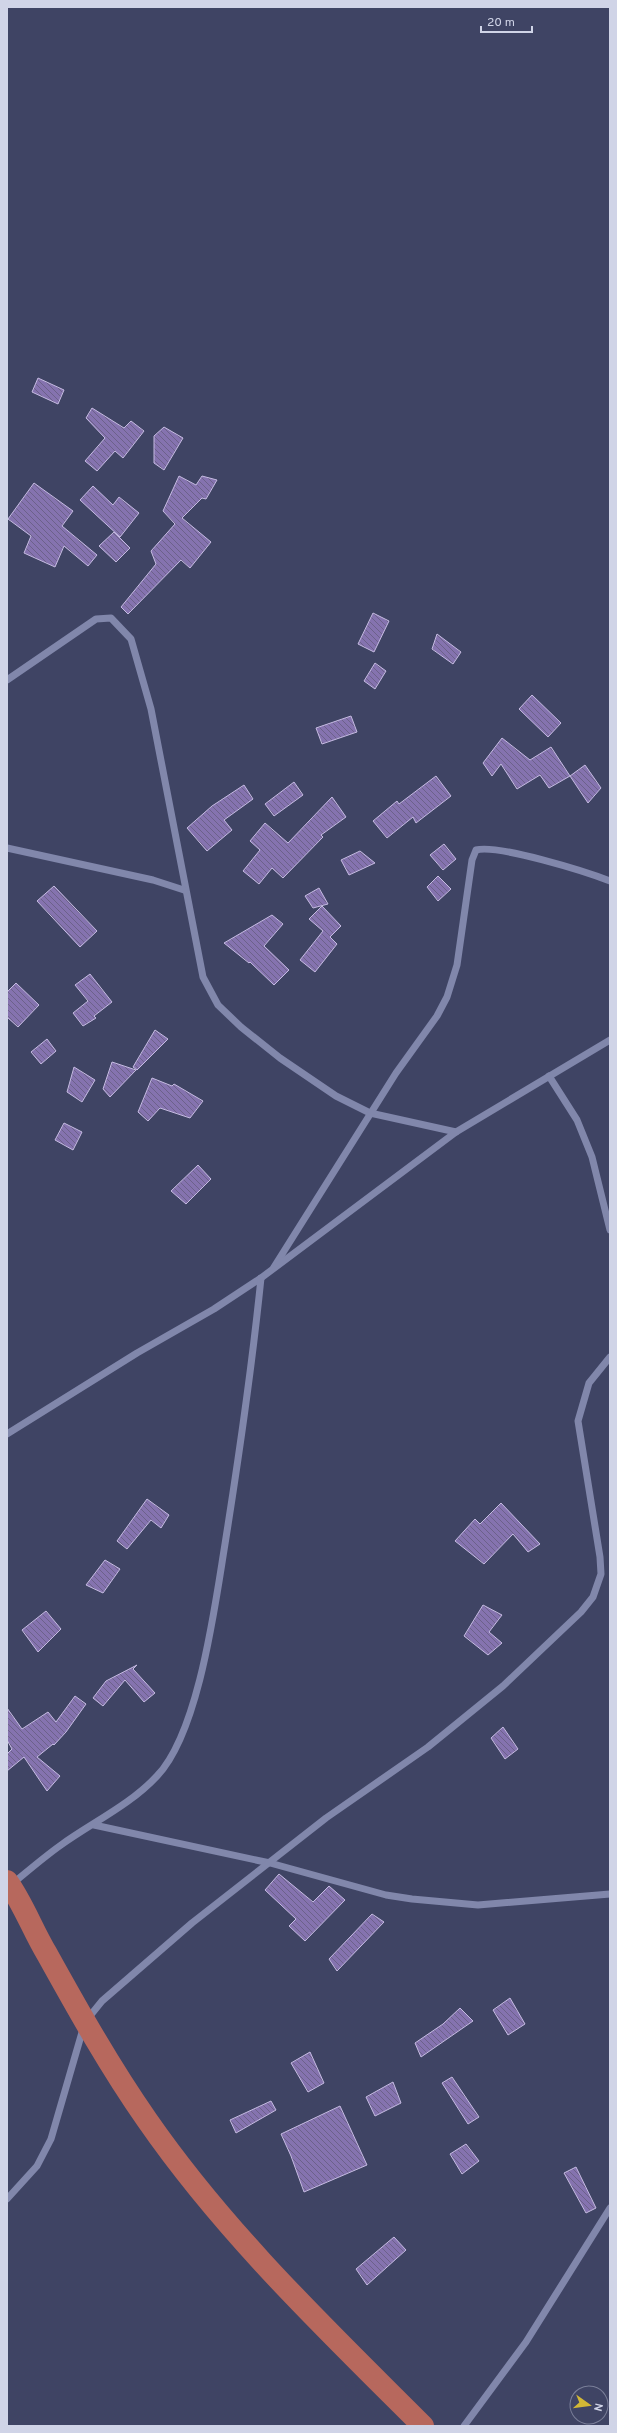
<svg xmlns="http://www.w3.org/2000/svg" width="617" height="2433" font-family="Overpass,sans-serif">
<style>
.building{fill:url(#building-back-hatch);stroke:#c5bbe1}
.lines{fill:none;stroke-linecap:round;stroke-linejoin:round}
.minor{stroke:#8187ab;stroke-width:7}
.major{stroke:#b7685d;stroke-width:22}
</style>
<defs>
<pattern id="building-back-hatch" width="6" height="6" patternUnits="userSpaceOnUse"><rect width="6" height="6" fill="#8573af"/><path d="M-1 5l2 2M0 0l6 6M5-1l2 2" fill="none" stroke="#6c618a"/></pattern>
</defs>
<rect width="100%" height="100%" fill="#3f4464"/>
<g class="building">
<path d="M38 378 64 390 58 404 32 392Z"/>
<path d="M92 408 124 428 131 421 144 431 123 458 115 451 97 471 85 461 105 438 86 418Z"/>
<path d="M164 427 183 438 164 470 154 463V436Z"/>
<path d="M179 476 196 485 202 476 217 480 206 499 202 498 182 518 211 542 190 568 181 560 128 614 121 607 156 564 151 551 175 524 163 511Z"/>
<path d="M34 483 73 511 62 526 97 555 88 566 64 546 55 567 24 553 31 536 8 519Z"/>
<path d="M93 486 113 505 119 497 139 513 120 537 80 500Z"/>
<path d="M114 532 130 548 116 562 99 546Z"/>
<path d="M373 613 389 621 374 652 358 644Z"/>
<path d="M437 634 461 652 453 664 432 649Z"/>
<path d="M375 663 386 671 375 689 364 681Z"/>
<path d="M532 695 561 723 548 737 519 709Z"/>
<path d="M351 716 357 732 322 744 316 728Z"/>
<path d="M502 738 530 760 551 747 570 776 549 788 540 775 517 789 501 764 492 776 483 763Z"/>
<path d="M585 765 601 788 588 803 570 776Z"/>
<path d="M436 776 451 796 416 823 413 817 387 838 373 821 397 801 399 804Z"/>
<path d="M294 782 303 795 274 816 265 804Z"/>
<path d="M244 785 253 799 224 820 232 830 207 851 187 828 212 806Z"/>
<path d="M332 797 346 817 321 835 323 837 283 878 272 868 259 884 243 871 260 850 250 841 265 823 288 843Z"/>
<path d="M444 844 456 859 443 870 430 855Z"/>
<path d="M360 851 375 863 349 875 341 860Z"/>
<path d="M438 876 451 889 438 901 427 887Z"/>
<path d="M54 886 97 931 80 947 37 901Z"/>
<path d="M319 888 328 904 313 908 305 896Z"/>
<path d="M322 906 341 926 330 937 337 944 315 972 300 960 323 931 309 919Z"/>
<path d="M272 915 283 924 264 946 289 970 274 985 250 962 249 963 224 943Z"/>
<path d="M90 974 112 1002 94 1016 96 1018 83 1026 73 1013 88 1001 75 985Z"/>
<path d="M16 983 39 1005 18 1027 7 1017V992Z"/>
<path d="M155 1030 168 1039 137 1070 133 1067Z"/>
<path d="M47 1039 56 1051 41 1064 31 1052Z"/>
<path d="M112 1062 136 1070 110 1097 103 1089Z"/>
<path d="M74 1067 95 1080 82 1102 67 1092Z"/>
<path d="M152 1078 172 1086 174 1084 203 1101 190 1118 160 1108 148 1121 138 1112Z"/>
<path d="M64 1123 82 1132 73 1150 55 1140Z"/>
<path d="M198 1165 211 1179 186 1204 171 1191Z"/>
<path d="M147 1499 169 1515 161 1528 151 1520 127 1549 117 1541Z"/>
<path d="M501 1503 540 1544 528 1552 513 1534 484 1564 455 1541 475 1519 480 1524Z"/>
<path d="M105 1560 120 1569 103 1593 86 1585Z"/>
<path d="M483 1605 502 1615 489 1632 502 1643 488 1655 464 1636Z"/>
<path d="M46 1611 61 1629 38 1652 22 1630Z"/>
<path d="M137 1665 133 1669 155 1693 144 1702 125 1680 103 1706 93 1698 106 1681Z"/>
<path d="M75 1696 86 1704 66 1732 54 1745 53 1744 37 1757 60 1776 47 1791 24 1757 7 1771V1754L12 1749 7 1740V1708L22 1729 48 1712 56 1722Z"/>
<path d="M503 1727 518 1749 505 1759 491 1738Z"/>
<path d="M279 1874 313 1902 329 1886 345 1900 305 1941 289 1926 296 1919 265 1890Z"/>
<path d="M372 1914 384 1922 337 1971 329 1959Z"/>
<path d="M510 1998 525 2024 508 2035 493 2010Z"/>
<path d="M460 2008 473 2021 421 2057 415 2043 443 2024Z"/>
<path d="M310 2052 324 2083 308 2092 291 2063Z"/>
<path d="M452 2077 479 2117 468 2124 442 2083Z"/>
<path d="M393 2082 401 2103 375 2116 366 2097Z"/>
<path d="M271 2101 276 2110 236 2133 230 2120Z"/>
<path d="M340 2106 367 2165 304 2192 291 2156 281 2134Z"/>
<path d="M466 2144 479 2161 462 2174 450 2154Z"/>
<path d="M576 2167 596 2208 586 2213 564 2173Z"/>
<path d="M394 2237 406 2250 367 2285 356 2269Z"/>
</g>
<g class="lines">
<g class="minor">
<path d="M7 680 96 619 111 618 131 639 151 709 203 977 218 1005 241 1027 280 1058 336 1096 370 1113 456 1132"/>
<path d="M7 848 153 880 184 890"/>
<path d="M549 1076 577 1120 592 1157 610 1230"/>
<path d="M274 1267 396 1073 437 1016 447 997 457 965 472 860 476 850C498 844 587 872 610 881"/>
<path d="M7 1434 137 1353 214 1309 261 1278 456 1132 610 1040"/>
<path d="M94 1825 270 1863 386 1895 412 1899 478 1905 610 1894"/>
<path d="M12 1884C28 1871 44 1857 61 1845 93 1822 130 1805 157 1776 199 1732 215 1605 225 1544 239 1456 252 1367 261 1278"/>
<path d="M7 2199 37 2166 51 2139 85 2022 102 2001 192 1923 326 1818 428 1747 503 1686 581 1612 593 1597 601 1574 600 1557 578 1421 589 1383 610 1357"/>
<path d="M464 2426 526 2342 610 2208"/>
</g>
<path class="major" d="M7 1881C23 1903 33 1931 47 1954 78 2010 110 2067 147 2120 226 2234 326 2329 423 2426"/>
</g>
<rect width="617" height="2433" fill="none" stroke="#d0d4e7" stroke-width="16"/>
<g transform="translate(589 2405) rotate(104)"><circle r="19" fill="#3f4464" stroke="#797e98"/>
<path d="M0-3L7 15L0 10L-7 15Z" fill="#d1b736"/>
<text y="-6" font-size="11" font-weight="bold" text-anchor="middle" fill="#d0d4e7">N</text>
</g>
<path d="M481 26v6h51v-6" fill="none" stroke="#d0d4e7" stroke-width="2"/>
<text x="487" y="26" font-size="12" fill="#d0d4e7" stroke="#3f4464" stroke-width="3" paint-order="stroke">20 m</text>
</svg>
